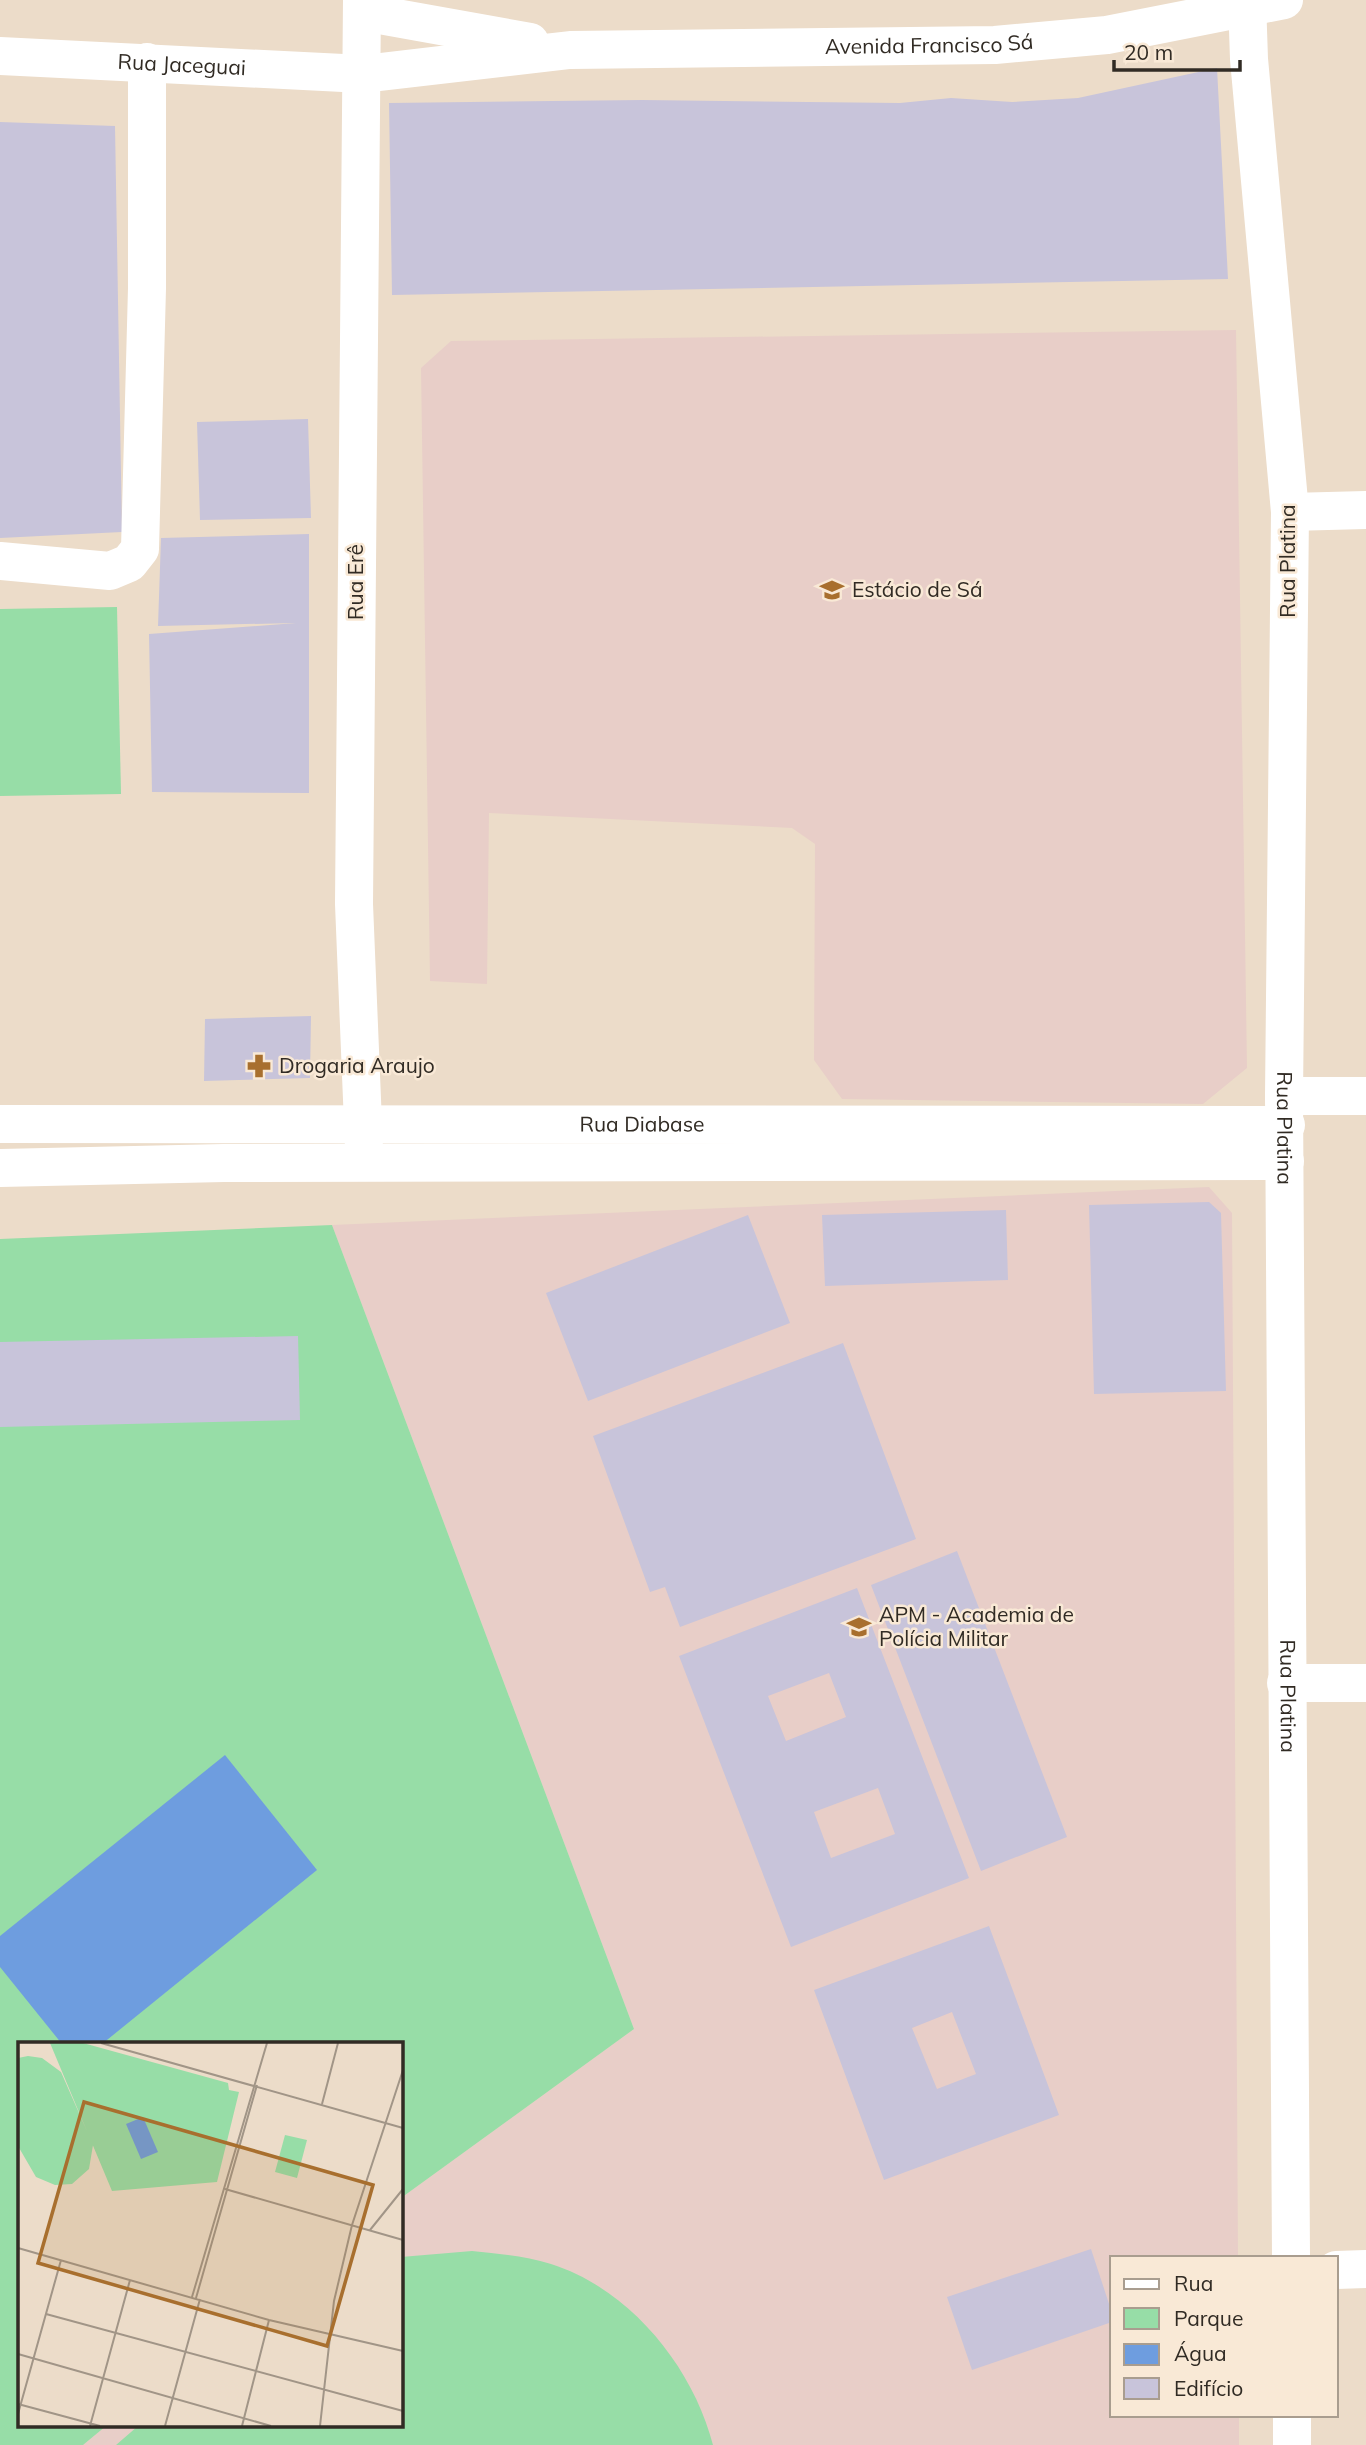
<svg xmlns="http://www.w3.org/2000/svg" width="1366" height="2445" font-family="Mulish,sans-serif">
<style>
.industrial{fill:#e8cec8}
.green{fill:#97dda7}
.water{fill:#6e9ddf}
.building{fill:#c8c4da;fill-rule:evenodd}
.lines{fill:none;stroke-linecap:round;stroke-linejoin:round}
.minor{stroke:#fff;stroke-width:38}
.labels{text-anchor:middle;stroke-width:5;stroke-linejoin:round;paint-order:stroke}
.street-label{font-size:21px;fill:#312b24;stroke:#f9e9d6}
.poi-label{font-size:21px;fill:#312b24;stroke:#f9e9d6;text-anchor:start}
.inset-road{fill:none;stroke:#a19587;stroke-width:2}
.view{fill:#a86f2e;fill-opacity:0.15;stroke:#a86f2e;stroke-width:3.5}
.inset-edge{fill:none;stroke:#312b24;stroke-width:3.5}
</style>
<rect width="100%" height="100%" fill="#ecdcc9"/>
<g class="industrial">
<path d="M1236 330 1247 1068 1203 1104 842 1099 814 1060 815 844 792 828 489 813 487 984 430 981 421 368 451 341Z"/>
<path d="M1209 1187 1232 1213 1238 2258H1112V2415H1239V2445H83L106 2426H401V2198L634 2029 332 1225Z"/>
</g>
<g class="green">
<path d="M117 607 121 794 0 796V609Z"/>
<path d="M332 1225 634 2029 401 2198V2044H19V2426H106L83 2445H0V1239Z"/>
<path d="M472 2251C499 2254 525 2256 551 2264 630 2289 693 2367 713 2445H116L138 2426H401V2257Z"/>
</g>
<path class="water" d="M225 1755 317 1870 102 2044H62L0 1967V1936Z"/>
<g class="building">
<path d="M1217 68 1228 279 392 295 389 103 642 100 900 103 951 98 1012 102 1078 98Z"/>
<path d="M0 122 115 126 122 532 0 538Z"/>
<path d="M308 419 311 518 200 520 197 422Z"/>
<path d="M309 534V793L152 792 149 634 296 623 158 626 161 538Z"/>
<path d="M311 1016 310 1078 204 1081 205 1019Z"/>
<path d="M1209 1202 1221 1213 1226 1391 1094 1394 1089 1205Z"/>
<path d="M1006 1210 1008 1280 825 1286 822 1215Z"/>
<path d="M748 1215 790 1323 588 1401 546 1293Z"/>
<path d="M298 1336 300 1420 0 1427V1342Z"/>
<path d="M843 1343 916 1539 680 1627 665 1587 650 1592 593 1436Z"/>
<path d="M957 1551 1067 1837 981 1871 871 1585Z"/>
<path d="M857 1588 969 1878 791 1947 679 1656ZM829 1673 846 1717 786 1741 768 1696ZM878 1788 895 1834 831 1858 814 1812Z"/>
<path d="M989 1926 1059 2115 884 2180 814 1990ZM952 2012 976 2074 937 2089 912 2028Z"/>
<path d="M1091 2249 1112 2313V2322L972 2370 947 2297Z"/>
</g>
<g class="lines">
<g class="minor">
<path d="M362 0 354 904 364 1148"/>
<path id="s1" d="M1247 0 1249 59 1290 512 1284 1096 1291 2258"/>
<path d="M363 12 530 42"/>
<path id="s2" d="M0 56 363 74 570 50 995 45 1107 35 1284 0"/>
<path d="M1290 512 1366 510"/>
<path d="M0 561 110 571 129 563 140 549 147 288V62"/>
<path d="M1284 1096H1366"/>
<path id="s3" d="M0 1124 1286 1125"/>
<path d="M0 1168 224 1163 1285 1161"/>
<path d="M1286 1683H1366"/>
<path d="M1336 2270 1366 2269"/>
<path d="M1292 2415V2445"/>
</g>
</g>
<defs>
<g id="university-bare" transform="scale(1.89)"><path d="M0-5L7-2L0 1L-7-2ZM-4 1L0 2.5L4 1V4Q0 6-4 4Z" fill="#a86f2e" stroke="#f9e9d6" stroke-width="2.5" paint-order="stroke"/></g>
<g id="pharmacy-bare" transform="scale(1.89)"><path d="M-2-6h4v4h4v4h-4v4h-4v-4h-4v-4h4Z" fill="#a86f2e" stroke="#f9e9d6" stroke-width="2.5" paint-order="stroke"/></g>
<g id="school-bare" transform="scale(1.89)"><path d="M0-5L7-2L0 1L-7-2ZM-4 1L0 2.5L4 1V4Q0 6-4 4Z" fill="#a86f2e" stroke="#f9e9d6" stroke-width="2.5" paint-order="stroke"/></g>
</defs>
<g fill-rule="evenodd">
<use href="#university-bare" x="832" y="590"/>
<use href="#pharmacy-bare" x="259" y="1066"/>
<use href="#school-bare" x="859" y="1627"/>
</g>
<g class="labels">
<g class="street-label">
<text dy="7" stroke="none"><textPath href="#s2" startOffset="931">Avenida Francisco Sá</textPath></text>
<text dy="7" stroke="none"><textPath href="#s2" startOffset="182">Rua Jaceguai</textPath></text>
<text transform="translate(1288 561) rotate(-90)" y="7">Rua Platina</text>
<text transform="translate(356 582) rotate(-90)" y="7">Rua Erê</text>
<text dy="7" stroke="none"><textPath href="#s3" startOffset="642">Rua Diabase</textPath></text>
<text dy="7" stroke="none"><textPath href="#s1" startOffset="1130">Rua Platina</textPath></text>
<text dy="7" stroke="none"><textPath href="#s1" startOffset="1698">Rua Platina</textPath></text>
</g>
<g class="poi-label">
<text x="852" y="597">Estácio de Sá</text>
<text x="279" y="1073">Drogaria Araujo</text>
<text x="879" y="1622">APM - Academia de<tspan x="879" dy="24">Polícia Militar</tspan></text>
</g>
</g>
<g transform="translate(18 2042)">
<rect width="385" height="385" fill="#ecdcc9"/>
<path d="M32 1H65L210 41 211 48 221 50 199 140 94 149ZM10 14 24 16 43 30 75 103 71 127 54 142 37 143 18 135 0 104V16ZM267 93 289 98 279 136 257 130Z" fill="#97dda7"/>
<path d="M125 75 140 110 123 117 108 82Z" fill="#6e9ddf"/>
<path class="inset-road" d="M83 1 385 86M304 62 320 1M207 147 385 198M352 188 385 147M0 206 251 278 385 309M174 255 249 1M178 256 239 43M28 272 385 369M0 312 253 384M0 362 82 384M0 372 43 218M72 384 112 238M147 384 182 257M224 384 251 278M302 384 316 259 334 183 385 28"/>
<path class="view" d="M66 60 355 143 309 304 20 221Z"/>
<rect width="385" height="385" class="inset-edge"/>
</g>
<rect x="1110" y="2256" width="228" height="161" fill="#f9e9d6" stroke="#a99d8f" stroke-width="2"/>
<rect x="1124" y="2279" width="35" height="10" fill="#ffffff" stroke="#a99d8f" stroke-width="2"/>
<text x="1174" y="2291" font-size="21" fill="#312b24">Rua</text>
<rect x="1124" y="2308" width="35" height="21" fill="#97dda7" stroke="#a99d8f" stroke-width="2"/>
<text x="1174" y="2326" font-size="21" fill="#312b24">Parque</text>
<rect x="1124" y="2344" width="35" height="21" fill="#6e9ddf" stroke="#a99d8f" stroke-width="2"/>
<text x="1174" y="2361" font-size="21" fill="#312b24">Água</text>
<rect x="1124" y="2378" width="35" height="21" fill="#c8c4da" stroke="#a99d8f" stroke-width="2"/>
<text x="1174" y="2396" font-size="21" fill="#312b24">Edifício</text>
<path d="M1114 60v10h126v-10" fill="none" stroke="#312b24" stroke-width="3.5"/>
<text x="1124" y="60" font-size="21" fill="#312b24" stroke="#f9e9d6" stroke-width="5" paint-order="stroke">20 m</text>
</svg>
